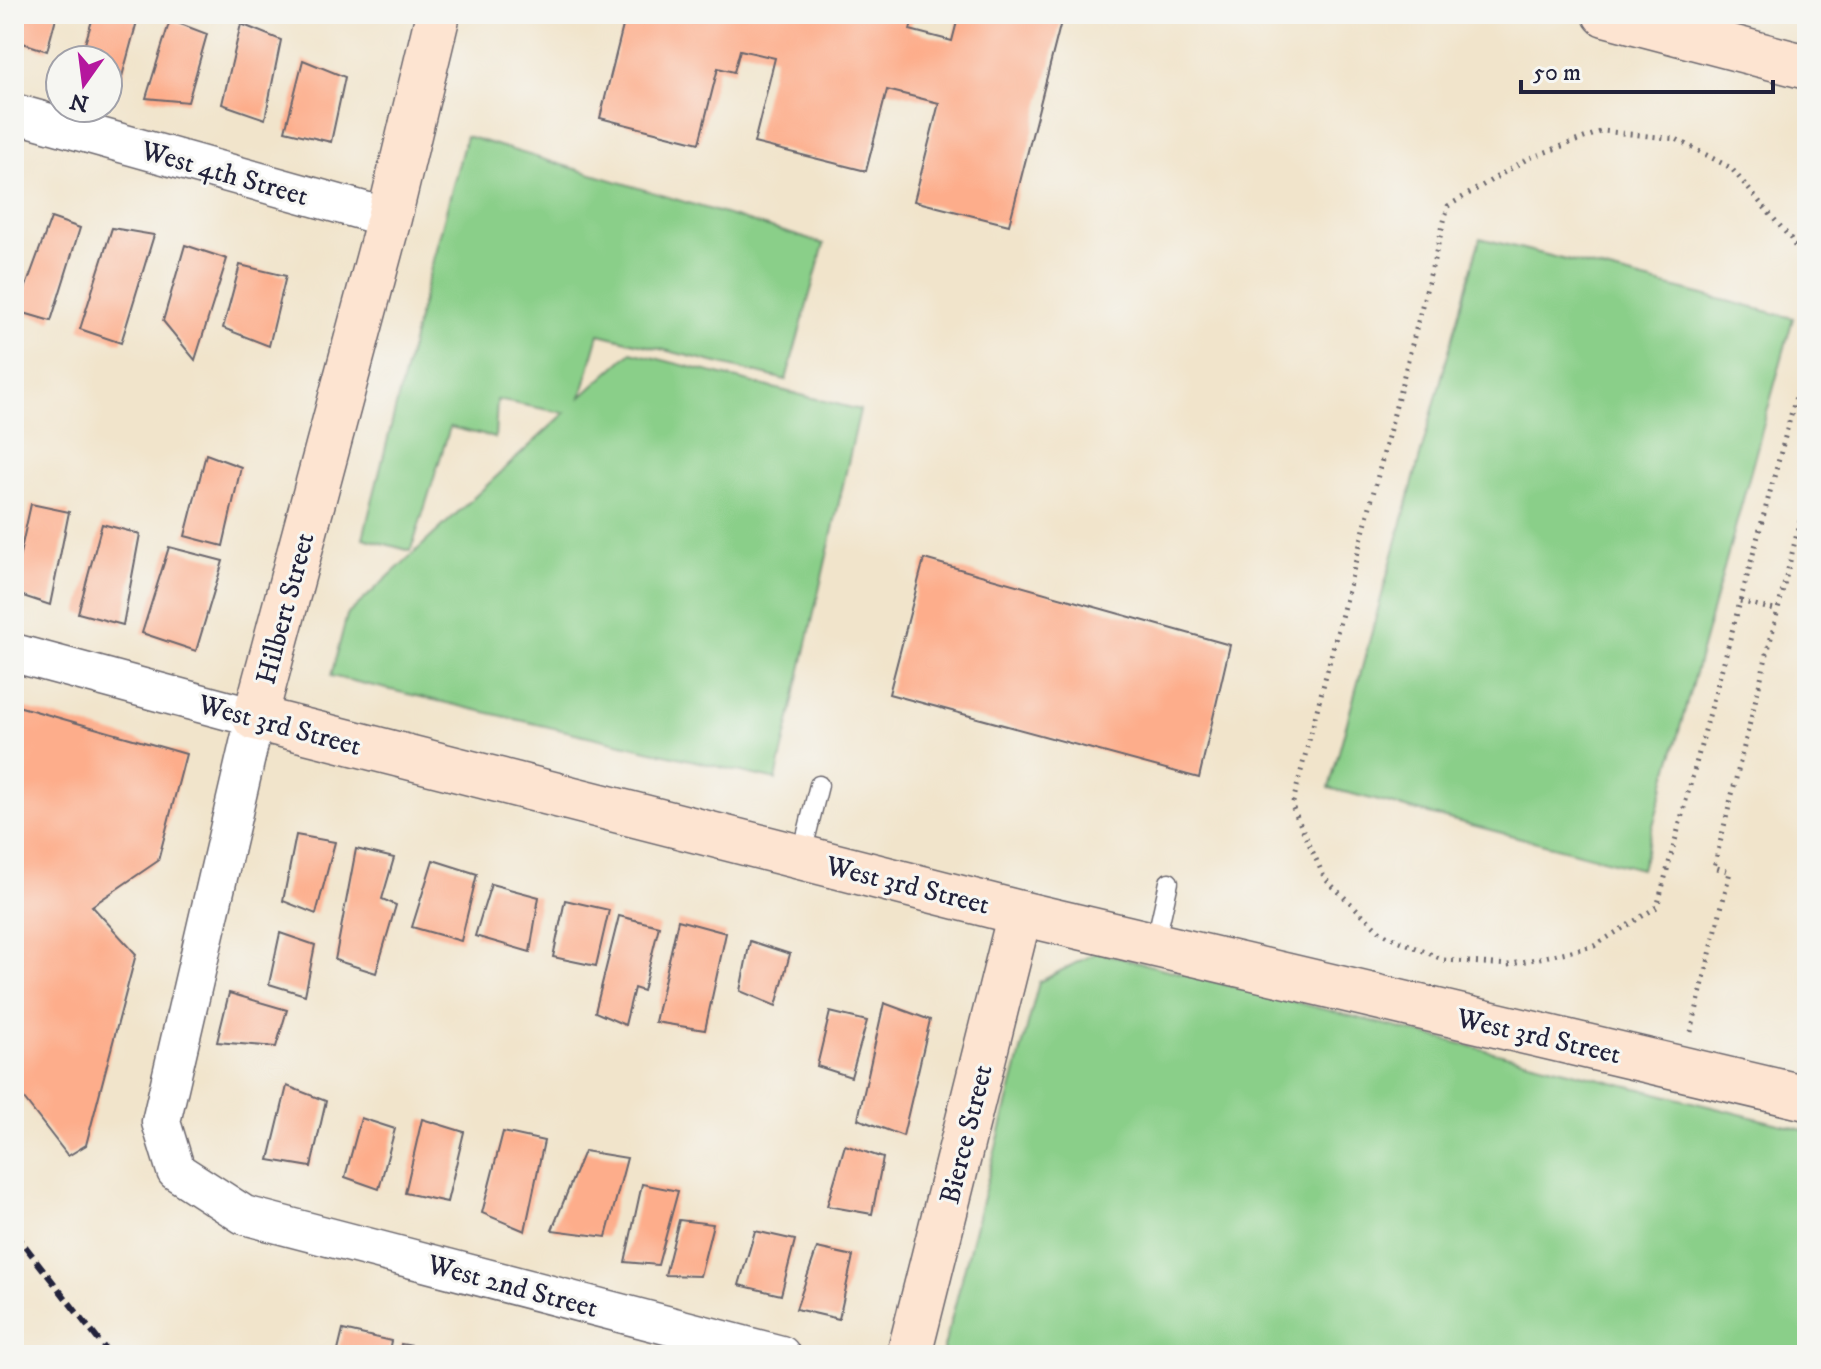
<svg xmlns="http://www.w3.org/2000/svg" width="1821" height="1369" font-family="'IM FELL DW Pica',serif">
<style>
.green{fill:#8acf89;stroke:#567862;stroke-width:2}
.building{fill:#fdad8b}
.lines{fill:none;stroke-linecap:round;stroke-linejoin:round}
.lane-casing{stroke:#6a666d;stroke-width:21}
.street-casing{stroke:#6a666d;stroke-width:41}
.secondary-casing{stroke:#6a666d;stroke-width:47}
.path{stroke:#6a666d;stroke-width:5;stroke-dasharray:2 6;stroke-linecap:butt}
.lane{stroke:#fff;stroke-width:18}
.street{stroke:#fff;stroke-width:38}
.secondary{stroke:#fde4d1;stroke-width:44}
.rail{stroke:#22223b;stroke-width:6;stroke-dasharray:12 6;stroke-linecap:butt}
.labels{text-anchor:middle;stroke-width:6;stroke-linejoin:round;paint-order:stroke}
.street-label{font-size:28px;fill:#22223b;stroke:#f6f6f2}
</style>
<rect width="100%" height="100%" fill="#f6f6f2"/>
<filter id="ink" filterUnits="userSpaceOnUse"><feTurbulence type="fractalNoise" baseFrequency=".0125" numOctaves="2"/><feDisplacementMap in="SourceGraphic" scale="16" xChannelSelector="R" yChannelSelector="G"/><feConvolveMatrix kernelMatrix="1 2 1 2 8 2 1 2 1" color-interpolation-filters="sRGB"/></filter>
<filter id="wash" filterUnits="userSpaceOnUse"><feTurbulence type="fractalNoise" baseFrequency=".006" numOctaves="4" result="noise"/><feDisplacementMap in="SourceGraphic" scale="32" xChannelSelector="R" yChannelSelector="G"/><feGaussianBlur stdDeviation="1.8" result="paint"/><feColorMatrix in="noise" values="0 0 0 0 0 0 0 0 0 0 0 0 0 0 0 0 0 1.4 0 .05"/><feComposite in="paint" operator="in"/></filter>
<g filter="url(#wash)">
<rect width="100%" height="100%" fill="#f1e4cb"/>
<g class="green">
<path d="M466 136 824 244 786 380 599 334 581 397 631 352 860 410 776 780 331 676 347 615 565 413 497 400 495 438 450 427 411 551 363 538 427 283Z"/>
<path d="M1480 238 1793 318 1641 869 1329 788Z"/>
<path d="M1097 952 1807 1131 1806 1264 1807 1265V1355H942L1039 982Z"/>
</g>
<g id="blocks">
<g class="building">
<path d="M20 14H57L47 51 14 40Z"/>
<path d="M94 14H139L120 84 108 80V60H80Z"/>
<path d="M626 14H914L910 30 952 41 959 14H1063L1009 225 914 201 939 103 887 90 866 171 754 143 775 58 740 50 734 72 718 68 699 143 600 118Z"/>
<path d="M170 20 207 34 188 102 146 98Z"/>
<path d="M241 24 281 40 265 119 222 104Z"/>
<path d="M303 60 345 77 331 142 285 131Z"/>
<path d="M51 218 80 228 51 321 17 311Z"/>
<path d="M112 228 154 235 121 343 80 329Z"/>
<path d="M185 245 227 259 195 360 163 321Z"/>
<path d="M240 265 286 276 269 346 223 328Z"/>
<path d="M206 454 241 467 223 546 185 536Z"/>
<path d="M31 504 69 512 50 605 14 593V581Z"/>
<path d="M102 524 140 534 123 625 78 613Z"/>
<path d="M169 547 223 561 196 651 142 633Z"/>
<path d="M924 559 1230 645 1199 778 889 694Z"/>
<path d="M14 705 186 754 158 861 92 906 136 954 86 1145 68 1156 14 1086Z"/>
<path d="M296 835 335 842 316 914 283 901Z"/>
<path d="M356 849 394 858 382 899 396 905 376 973 335 960Z"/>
<path d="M433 860 477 874 461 941 412 927Z"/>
<path d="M491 884 539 897 530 952 475 936Z"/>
<path d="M565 900 609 910 596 966 553 957Z"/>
<path d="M619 916 659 926 643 991 634 988 625 1025 595 1012Z"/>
<path d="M678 920 726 933 705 1030 655 1022Z"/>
<path d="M280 933 315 945 305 995 269 984Z"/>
<path d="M750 941 790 954 776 1006 740 991Z"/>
<path d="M229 993 287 1010 276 1047 217 1042Z"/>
<path d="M884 1003 930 1020 903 1136 858 1119Z"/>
<path d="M830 1012 867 1021 851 1077 817 1066Z"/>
<path d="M287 1086 326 1101 311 1167 269 1160Z"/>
<path d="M361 1118 395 1129 379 1189 345 1177Z"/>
<path d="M422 1119 464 1132 447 1202 405 1193Z"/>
<path d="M503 1132 544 1141 525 1231 482 1213Z"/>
<path d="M845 1145 883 1158 872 1214 827 1206Z"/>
<path d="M584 1151 627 1158 606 1237 552 1230Z"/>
<path d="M642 1184 678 1191 658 1265 625 1262Z"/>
<path d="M679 1220 713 1224 700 1276 665 1275Z"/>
<path d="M755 1231 795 1240 781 1295 739 1285Z"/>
<path d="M817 1248 853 1256 839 1319 796 1309Z"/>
<path d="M343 1330 391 1341 388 1355H337Z"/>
<path d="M401 1344 438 1350 437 1355H399Z"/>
</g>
</g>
</g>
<g filter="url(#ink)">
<use href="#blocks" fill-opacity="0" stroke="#6a666d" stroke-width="2"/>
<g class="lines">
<g class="lane-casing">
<g id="lane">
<path d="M801 857 819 785"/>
<path d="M1155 944 1169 882"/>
</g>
</g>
<g class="street-casing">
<g id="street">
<path d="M14 113 389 218"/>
<path d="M14 653 255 718 161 1122 176 1171 244 1215 781 1355"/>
</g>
</g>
<g class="secondary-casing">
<g id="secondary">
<path d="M438 14 389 218 255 718 1020 913 1807 1098"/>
<path d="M1605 14 1807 67"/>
<path d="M909 1355 1020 913"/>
</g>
</g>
<g class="path">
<path d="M1807 267 1791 239 1731 168 1676 139 1603 131 1527 159 1448 206 1292 806 1325 879 1382 933 1444 960 1508 965 1594 946 1657 907 1807 356"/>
<path d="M1740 601 1778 611"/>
<path d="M1691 1032 1730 872 1714 867 1807 493"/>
</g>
<use href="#lane" class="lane"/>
<use href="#street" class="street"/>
<use href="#secondary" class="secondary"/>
<path class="rail" d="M14 1232 110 1355"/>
</g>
</g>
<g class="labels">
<g class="street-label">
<text transform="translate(225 172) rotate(16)" y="10">West 4th Street</text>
<text transform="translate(284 608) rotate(-75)" y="10">Hilbert Street</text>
<text transform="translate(280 724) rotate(15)" y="10">West 3rd Street</text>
<text transform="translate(908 884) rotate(14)" y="10">West 3rd Street</text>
<text transform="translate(1539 1035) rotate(13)" y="10">West 3rd Street</text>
<text transform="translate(965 1134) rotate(-76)" y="10">Bierce Street</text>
<text transform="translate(513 1285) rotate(15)" y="10">West 2nd Street</text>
</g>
</g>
<rect width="1821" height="1369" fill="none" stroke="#f6f6f2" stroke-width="48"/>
<g transform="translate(84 84) rotate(194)"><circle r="38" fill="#f6f6f2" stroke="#a1a1a9" stroke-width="2"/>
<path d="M0-6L14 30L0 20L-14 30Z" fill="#b5179e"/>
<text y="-12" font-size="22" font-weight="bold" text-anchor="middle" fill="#22223b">N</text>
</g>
<path d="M1521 80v12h252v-12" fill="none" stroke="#22223b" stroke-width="4"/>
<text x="1533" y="80" font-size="24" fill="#22223b" stroke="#f6f6f2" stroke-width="6" paint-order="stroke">50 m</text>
</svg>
